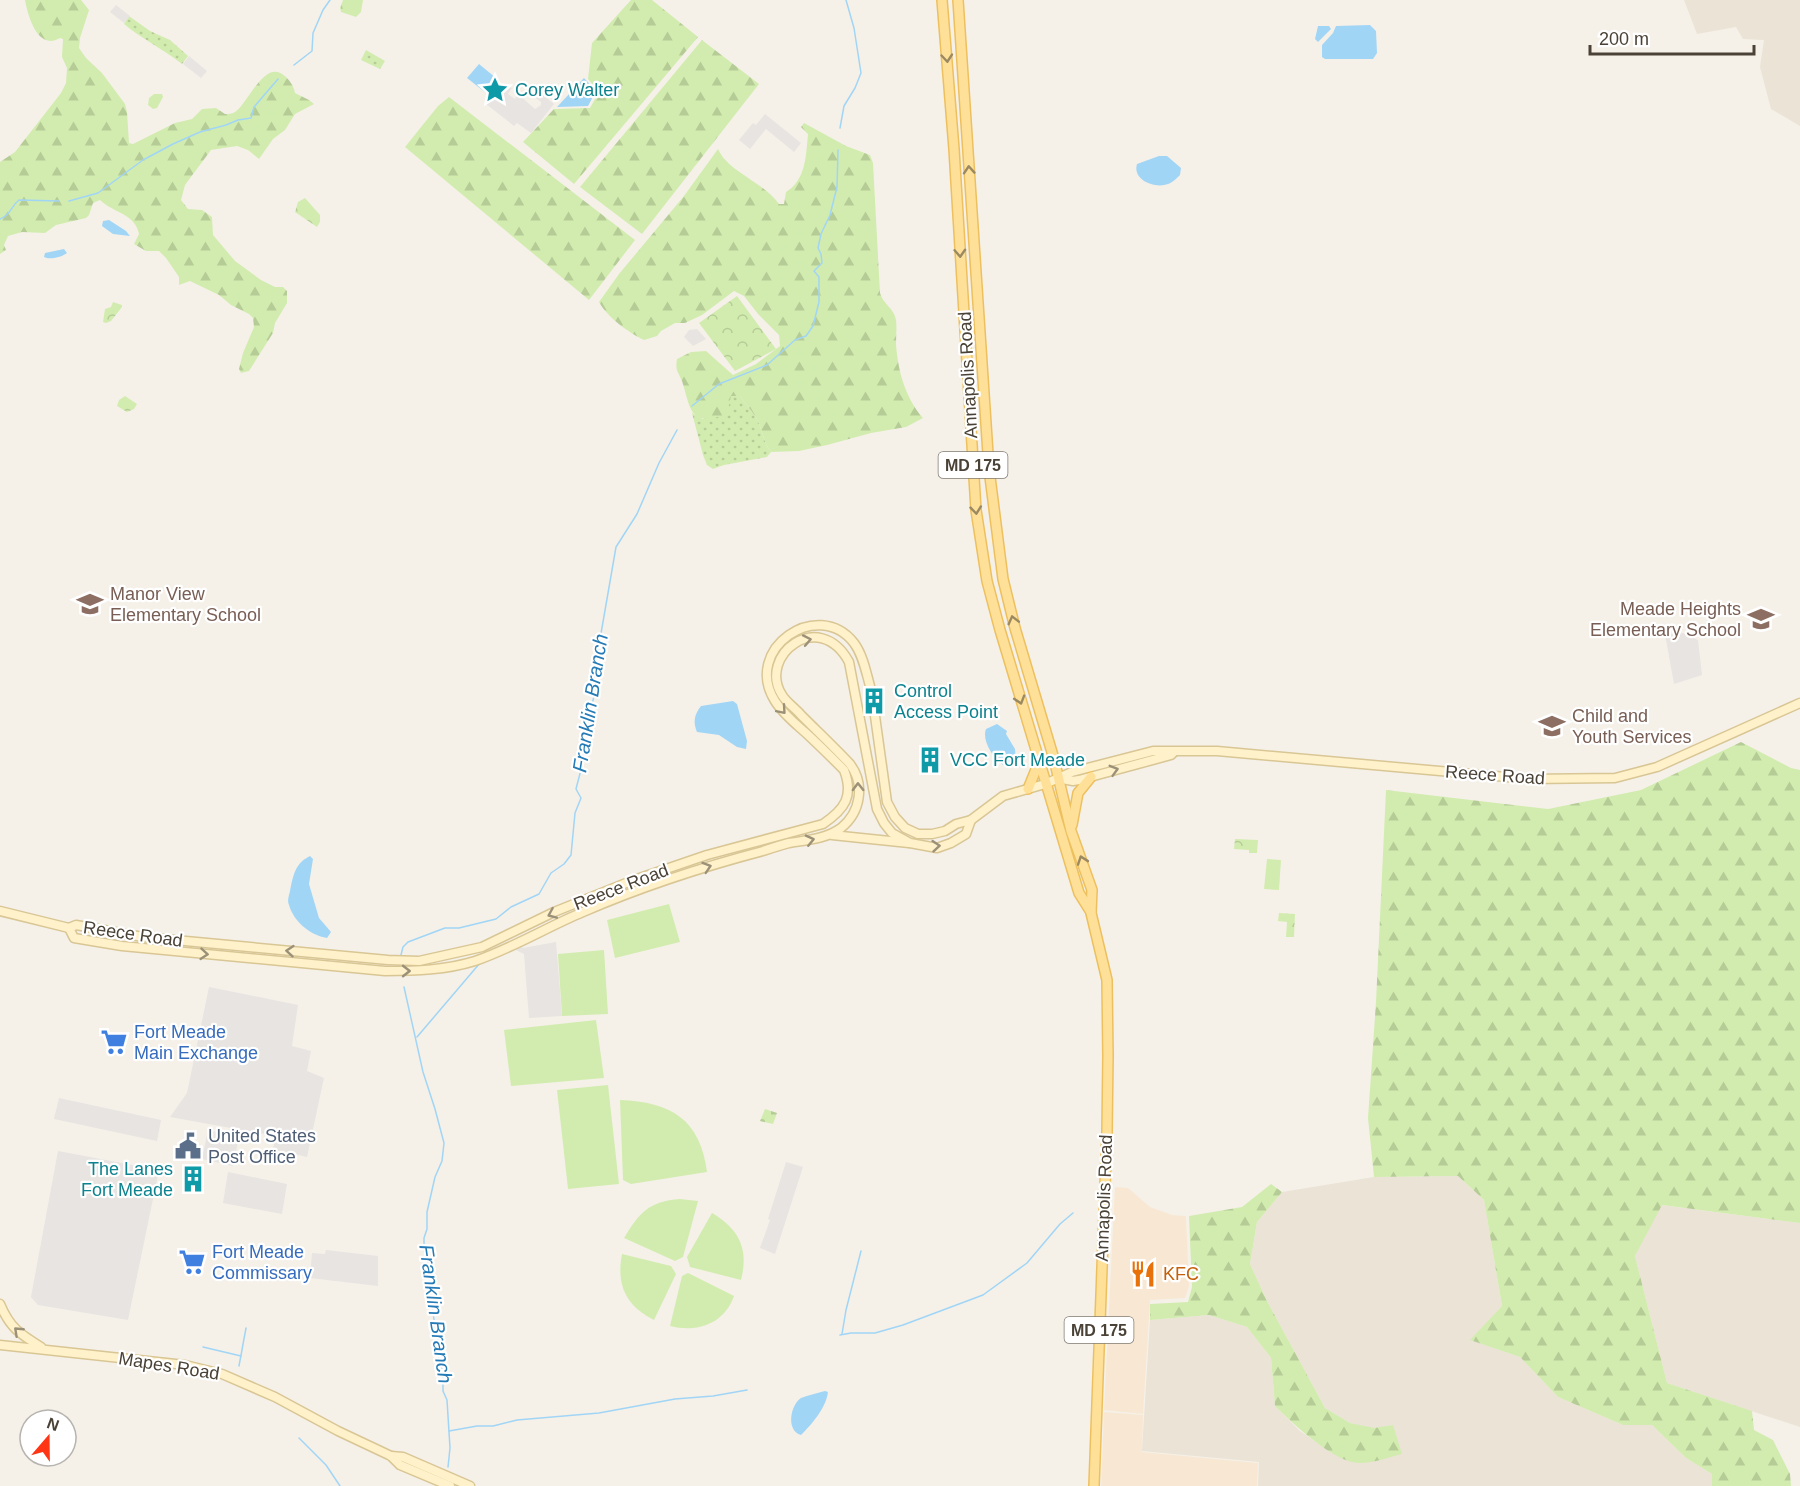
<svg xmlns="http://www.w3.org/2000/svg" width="1800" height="1486" font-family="Helvetica,sans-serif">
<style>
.residential{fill:#eae3d6}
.commercial{fill:#f8e8d3}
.grass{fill:url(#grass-dots)}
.forest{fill:url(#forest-firs)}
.cemetery{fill:url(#cemetery-stones)}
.park{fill:url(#park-crowns)}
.pitch{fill:#d2ecaf}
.parking{fill:#e7e4e1}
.water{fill:#a1d5f6}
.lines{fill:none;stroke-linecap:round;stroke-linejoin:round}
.stream{stroke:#a1d5f6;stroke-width:1.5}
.secondary-tunnel{stroke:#d3cec5;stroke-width:8;stroke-dasharray:8 4;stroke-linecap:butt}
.secondary-casing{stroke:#d9c695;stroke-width:11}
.primary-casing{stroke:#edc05f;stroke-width:12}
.secondary{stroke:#fff1c9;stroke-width:8}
.primary{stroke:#ffe098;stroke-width:9}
.oneway{stroke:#9b8962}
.oneway2{stroke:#9b9178}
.labels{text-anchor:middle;stroke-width:4.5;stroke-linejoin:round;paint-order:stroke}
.shield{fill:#fff;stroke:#807b72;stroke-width:1.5}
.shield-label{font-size:16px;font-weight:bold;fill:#4a4236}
.culture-label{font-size:18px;fill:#0d838f;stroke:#fff;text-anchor:start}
.street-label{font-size:18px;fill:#4a4236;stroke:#fff}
.education-label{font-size:18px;fill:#785e54;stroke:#fff;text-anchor:start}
.shop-label{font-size:18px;fill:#366cbe;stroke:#fff;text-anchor:start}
.service-label{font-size:18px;fill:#4e5e75;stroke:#fff;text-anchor:start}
.food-label{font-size:18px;fill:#c56008;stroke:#fff;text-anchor:start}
.water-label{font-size:20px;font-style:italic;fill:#257bb6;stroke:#fff}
</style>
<defs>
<pattern id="grass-dots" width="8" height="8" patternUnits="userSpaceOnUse" patternTransform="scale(1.5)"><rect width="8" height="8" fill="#d2ecaf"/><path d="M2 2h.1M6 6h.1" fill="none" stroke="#b6cc97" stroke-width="1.8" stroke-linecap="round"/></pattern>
<pattern id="forest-firs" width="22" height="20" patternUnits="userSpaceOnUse" patternTransform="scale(1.5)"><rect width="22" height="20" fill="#d2ecaf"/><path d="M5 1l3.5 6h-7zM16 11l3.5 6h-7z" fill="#b6cc97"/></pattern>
<pattern id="cemetery-stones" width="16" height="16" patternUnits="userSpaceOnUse" patternTransform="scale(1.5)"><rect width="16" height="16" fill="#d2ecaf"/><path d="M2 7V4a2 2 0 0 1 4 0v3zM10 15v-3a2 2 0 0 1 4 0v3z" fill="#b6cc97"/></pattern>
<pattern id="park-crowns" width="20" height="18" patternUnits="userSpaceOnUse" patternTransform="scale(1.5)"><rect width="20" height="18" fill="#d2ecaf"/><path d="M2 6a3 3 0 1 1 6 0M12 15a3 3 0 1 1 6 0" fill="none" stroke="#b6cc97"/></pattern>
</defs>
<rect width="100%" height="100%" fill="#f5f1e9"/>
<g class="residential">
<path d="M1684 0H1800V126L1771 109 1760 67 1764 40 1743 39 1736 27 1697 34Z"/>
<path d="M1458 1176 1484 1200 1502 1306 1471 1340 1520 1357 1558 1397 1623 1425H1652L1686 1458 1712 1474V1486H1258L1259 1462 1142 1451 1150 1320 1209 1315 1247 1327 1271 1358 1275 1406 1300 1431 1332 1453 1393 1425 1374 1429 1350 1423 1325 1408 1267 1301 1250 1264 1257 1222 1282 1192 1374 1177Z"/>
<path d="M1661 1205 1800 1223V1427L1667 1383 1635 1256Z"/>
</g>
<g class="commercial">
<path d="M1115 1187 1128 1188 1150 1207 1172 1215 1186 1216 1189 1286 1185 1298 1150 1300 1143 1414 1104 1410Z"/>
<path d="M1104 1412 1143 1415 1142 1452 1258 1463 1257 1486H1101Z"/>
</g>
<g class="grass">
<path d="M129 16 150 31 170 40 188 56 182 64C163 49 142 39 124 24Z"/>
<path d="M366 50 385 61 380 69 361 60Z"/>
<path d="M731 396H740C744 403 751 409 755 416 763 428 762 441 771 452L767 457 724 465 713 469 707 465 703 455 692 413 703 419Z"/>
</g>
<g class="forest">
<path d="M25 0H81L89 10 80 38 79 48 86 58 102 73 125 104 127 112 129 143 133 144 175 123 192 119 202 109 216 108 225 114C228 114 232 114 235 112 249 103 265 56 286 77 291 82 294 87 295 93L309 100 314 104 295 114 285 130 273 139 259 159 248 150 237 146 211 150 185 185 181 200 188 209 202 210 212 217 213 235 235 261 261 280 275 287H283L287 291V303L275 323 273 333 249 371 241 373 239 369 243 353 254 327 253 318 249 314 231 305 219 295 190 281 179 285V277L166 258 159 251H146L134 244 139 234C135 213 113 213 100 200L93 203 89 215 86 218 56 225 45 233 22 232 8 236 4 245 6 250 0 254V162L15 152 61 93 66 83 67 68 62 57 63 39 60 38C38 51 28 17 25 0Z"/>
<path d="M631 0H652L698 37 574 184 523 142 554 109 590 108 599 92 588 79 592 43Z"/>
<path d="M702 40 759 84 642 234 580 187Z"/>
<path d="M449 97 635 240 589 300 405 147 438 106Z"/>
<path d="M804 123 846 146 870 155 873 163 880 293C883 304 894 308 896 320 897 328 896 336 896 344 898 371 905 397 923 418L906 427 871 433 827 445 799 451 771 452C762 441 763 428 755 416 751 409 744 403 740 396H731L727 414C689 428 691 409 682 381 678 371 675 371 677 359L691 352 706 351 733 375 756 364 780 346 779 335 758 314 744 296 734 291 702 315 685 323H675L661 331 657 336 644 340C628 332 608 318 599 302L619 274 684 196 718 149C728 172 764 182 779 204H784L786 192C806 180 806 155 808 134L801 127Z"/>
<path d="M1741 742 1791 768 1800 770V1223L1662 1205 1635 1256 1667 1383 1752 1411 1754 1430 1773 1440 1790 1474 1791 1486H1712V1474L1686 1458 1652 1425H1623L1558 1397 1520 1357 1470 1340 1502 1306 1484 1200 1458 1176 1374 1177 1368 1118 1376 1002 1386 790 1548 809 1641 790Z"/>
<path d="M1271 1184 1282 1192 1257 1222 1250 1264 1267 1301 1325 1408 1350 1423 1374 1428 1393 1425 1402 1454C1389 1457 1374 1463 1360 1463 1336 1464 1292 1423 1275 1406L1271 1358 1247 1327 1209 1315 1150 1320V1304L1188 1302 1192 1287 1189 1216 1242 1207Z"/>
</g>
<path class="cemetery" d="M765 1109 777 1113 773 1124 760 1121Z"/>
<g class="park">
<path d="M343 0H363L361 12 356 17 341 12 340 8Z"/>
<path d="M154 94H162L163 97 157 108 153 109 148 105 149 98Z"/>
<path d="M305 198 320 215V222L317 227 295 212 298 202Z"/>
<path d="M737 296 776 349 735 371 699 323Z"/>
<path d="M113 302 122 305V307L111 321 106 323 103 322 105 309 111 307Z"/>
<path d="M125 396 137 404 134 409 127 412 117 406 119 400Z"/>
<path d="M1235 839 1258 840 1257 853H1249V850L1234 849Z"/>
<path d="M1279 913 1295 914 1294 937H1286L1287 922 1278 921Z"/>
</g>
<g class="pitch">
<path d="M1267 859 1281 860 1279 890 1264 889Z"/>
<path d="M669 904 680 942 615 958 607 920Z"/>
<path d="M604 950 608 1014 562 1016 558 954Z"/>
<path d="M596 1020 604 1078 511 1086 504 1030Z"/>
<path d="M608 1085 619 1184 568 1189 557 1090Z"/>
<path d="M620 1100C671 1102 700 1119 707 1172L631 1184 623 1180Z"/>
<path d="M680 1199 698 1201 683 1257 675 1261 624 1238C639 1213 649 1201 680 1199Z"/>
<path d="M712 1213C739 1229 749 1249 741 1280L690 1267 687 1257Z"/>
<path d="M622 1254 671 1266 676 1274 654 1320C626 1306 616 1285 622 1254Z"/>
<path d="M688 1273 734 1296C724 1324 697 1333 670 1326L682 1276Z"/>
</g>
<g class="parking">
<path d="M116 5 130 16 124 23 110 12Z"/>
<path d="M189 56 207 71 201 78 183 64Z"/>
<path d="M504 84 512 88 508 94 515 99 518 94 535 109 541 105V102L536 98 540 93 554 104 531 133 517 123 514 126 486 104 500 85Z"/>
<path d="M765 114 801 143 794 152 766 129 750 149 739 140 753 123 756 125Z"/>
<path d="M697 329 706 339 693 346 684 337 689 330Z"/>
<path d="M1683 633 1698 640 1702 675 1674 684 1665 634Z"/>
<path d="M556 942 562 1016 529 1018 524 954 516 950 518 945 523 948Z"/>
<path d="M209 987 298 1005 292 1046 311 1051 307 1071 324 1078 307 1157 273 1149 276 1136 170 1117 187 1093Z"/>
<path d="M59 1098 161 1120 157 1141 54 1119Z"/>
<path d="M208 1130 239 1137 233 1166 202 1159Z"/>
<path d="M58 1151 159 1170 128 1320 38 1305 31 1297Z"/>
<path d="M786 1162 803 1167 775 1254 760 1248 770 1220 768 1219Z"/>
<path d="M228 1172 287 1184 282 1214 223 1203Z"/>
<path d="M326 1250 378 1256V1286L310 1278 312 1253 325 1254Z"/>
</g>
<g class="water">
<path d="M1370 25 1376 31 1377 53 1373 59H1325L1322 57V45L1333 33 1336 26Z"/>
<path d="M1318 26H1329L1331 29 1318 42 1315 39Z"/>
<path d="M479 64 496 78 486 93 467 78Z"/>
<path d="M584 78 596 91 588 106 557 107Z"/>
<path d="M1159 156H1167L1181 168 1180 175C1177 178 1172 183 1168 184 1155 189 1132 180 1137 164Z"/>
<path d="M109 220 126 231 130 236 113 234 102 226 103 221Z"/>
<path d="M64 249 67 253C62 257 50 260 44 257L45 253Z"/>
<path d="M733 701 737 704 747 741 746 749 737 747 719 735 697 732C693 722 694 715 701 706Z"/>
<path d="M997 724 1007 731 1006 734 1015 749 1016 762 1007 767C996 763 981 741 986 729Z"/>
<path d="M310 856 313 859 309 884 319 918 331 932 327 938C310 935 294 922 289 905 287 900 289 896 290 891 293 876 295 863 310 856Z"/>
<path d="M825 1391 828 1392C826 1408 812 1424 801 1435 786 1431 790 1405 801 1398 808 1395 818 1393 825 1391Z"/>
</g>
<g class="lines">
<g class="stream">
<path d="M294 65 312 51 313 33 323 10 330 0"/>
<path d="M840 128 844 106 855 88 861 73 854 28 846 0"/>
<path d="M69 201 98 193 143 160 173 144 200 132 226 125 238 120 251 118 254 107 278 79"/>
<path d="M0 219C11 215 11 206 19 200L59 201"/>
<path d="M692 406 719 384 767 365 795 340 806 336 813 326 819 302V277L814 271 822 263 821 254 818 248 821 234 830 215 837 187 838 150"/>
<path d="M401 955 403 947 408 942 445 928H459L496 919 511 907 539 894 551 873 564 864 571 855 575 813 581 798 576 789 577 785 583 762 585 734 595 692V668L616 547 637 514 659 463 677 430"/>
<path d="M404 987 423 1072 435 1109 444 1143 442 1161 435 1177 427 1212V1229L424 1238V1251L430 1269 429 1283 435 1327 438 1332 437 1351 443 1374V1391L447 1400 450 1448 448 1467"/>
<path d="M417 1037 480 963"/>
<path d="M842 1334 846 1310 861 1251"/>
<path d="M840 1335 851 1333H875L903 1325 983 1295 1027 1263 1060 1224 1073 1213"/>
<path d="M203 1347 241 1356"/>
<path d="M239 1366 246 1328"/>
<path d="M449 1431 477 1426H493L517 1420 599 1413 675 1399 713 1396 747 1390"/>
<path d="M299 1438 326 1465 340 1486"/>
</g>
<path class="secondary-tunnel" d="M870 686 875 716"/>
<g class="secondary-casing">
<g id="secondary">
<path d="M875 716 887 802 895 817 905 828 918 834H932L945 831 956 824 971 820 1003 796 1045 784 1072 772 1153 751H1217L1529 779 1615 778 1657 767 1800 703"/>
<path d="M1057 778 1073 781 1079 780 1171 755 1174 752"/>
<path d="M832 835 909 843"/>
<path d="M0 911 69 928 76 925 143 937 388 960 419 961 482 947 554 912 631 881 707 855 823 824C845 809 854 796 844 770 832 758 820 746 807 734 796 724 783 714 775 701 742 649 818 597 854 643 863 655 866 672 870 686"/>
<path d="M69 928 74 938 122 946 385 971C416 971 446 970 475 961 513 948 547 927 583 912 641 887 702 867 763 851 772 848 781 845 789 843 807 840 826 839 841 828 861 812 865 784 850 764 834 747 817 731 801 715 795 708 786 702 782 695 757 656 819 607 849 662L877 809 884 823 892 833 910 843 937 848 951 843 966 834 971 820"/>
<path d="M0 1304C10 1328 20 1334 41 1347"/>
<path d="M0 1345 185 1365 222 1374 275 1397 338 1431 391 1456 400 1465 450 1486"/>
<path d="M391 1456 403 1457 470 1486"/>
</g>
</g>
<g class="primary-casing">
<g id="primary">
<path d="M942 0 954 149 976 510 987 581 1000 630 1079 893 1091 912"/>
<path d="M958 0 989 469 1003 579 1015 628 1054 759 1071 831 1092 890 1091 913 1107 980 1108 1056 1107 1132 1094 1486"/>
<path d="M1028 789 1039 762"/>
<path d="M1072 825 1078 793 1091 777"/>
</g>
</g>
<use href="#secondary" class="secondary"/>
<use href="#primary" class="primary"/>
</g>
<defs><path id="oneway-chevron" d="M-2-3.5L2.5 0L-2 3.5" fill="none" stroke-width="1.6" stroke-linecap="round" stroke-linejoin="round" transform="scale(1.5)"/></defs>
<g class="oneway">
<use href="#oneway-chevron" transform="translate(947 58) rotate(85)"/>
<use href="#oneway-chevron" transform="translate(969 170) rotate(-94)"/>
<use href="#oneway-chevron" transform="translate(960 253) rotate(87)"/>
<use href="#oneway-chevron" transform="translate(976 510) rotate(84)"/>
<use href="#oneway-chevron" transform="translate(1013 620) rotate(-104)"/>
<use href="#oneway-chevron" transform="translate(1020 700) rotate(73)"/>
<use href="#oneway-chevron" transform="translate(1082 860) rotate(-109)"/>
</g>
<g class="oneway2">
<use href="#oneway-chevron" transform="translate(807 640) rotate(-11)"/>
<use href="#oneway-chevron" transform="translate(782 710) rotate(49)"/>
<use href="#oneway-chevron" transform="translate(1114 770) rotate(-16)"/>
<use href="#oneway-chevron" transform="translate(858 787) rotate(-91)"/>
<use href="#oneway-chevron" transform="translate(810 840) rotate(-13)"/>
<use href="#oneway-chevron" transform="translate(936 846) rotate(-5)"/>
<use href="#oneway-chevron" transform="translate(707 867) rotate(-18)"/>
<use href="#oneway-chevron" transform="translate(552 914) rotate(157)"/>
<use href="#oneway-chevron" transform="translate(290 951) rotate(-175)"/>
<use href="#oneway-chevron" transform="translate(204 954) rotate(5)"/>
<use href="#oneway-chevron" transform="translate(406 971)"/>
<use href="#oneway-chevron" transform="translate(18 1331) rotate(-137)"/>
</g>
<defs>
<g id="sight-bare" transform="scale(2.07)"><path d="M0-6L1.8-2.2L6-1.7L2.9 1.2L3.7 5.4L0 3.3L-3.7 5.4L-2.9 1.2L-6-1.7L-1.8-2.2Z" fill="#0f9aa8" stroke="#fff" stroke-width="2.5" paint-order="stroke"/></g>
<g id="school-bare" transform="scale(2.07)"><path d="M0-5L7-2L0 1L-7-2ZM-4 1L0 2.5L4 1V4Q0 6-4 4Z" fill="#8d6e63" stroke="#fff" stroke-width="2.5" paint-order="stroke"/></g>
<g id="building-bare" transform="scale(2.07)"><path d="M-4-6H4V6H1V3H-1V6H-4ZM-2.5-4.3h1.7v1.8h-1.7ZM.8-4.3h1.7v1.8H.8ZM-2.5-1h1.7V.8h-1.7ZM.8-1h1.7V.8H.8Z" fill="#0f9aa8" stroke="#fff" stroke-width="2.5" paint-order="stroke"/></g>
<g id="supermarket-bare" transform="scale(2.07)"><path d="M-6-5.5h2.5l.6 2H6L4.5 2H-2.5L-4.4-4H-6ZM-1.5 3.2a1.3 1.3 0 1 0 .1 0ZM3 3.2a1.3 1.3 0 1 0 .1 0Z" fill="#3f7fe0" stroke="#fff" stroke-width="2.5" paint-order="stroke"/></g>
<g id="civic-bare" transform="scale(2.07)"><path d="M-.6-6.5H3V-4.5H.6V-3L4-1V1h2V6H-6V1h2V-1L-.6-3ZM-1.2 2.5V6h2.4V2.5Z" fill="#5c6f8a" stroke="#fff" stroke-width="2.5" paint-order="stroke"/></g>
<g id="restaurant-bare" transform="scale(2.07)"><path d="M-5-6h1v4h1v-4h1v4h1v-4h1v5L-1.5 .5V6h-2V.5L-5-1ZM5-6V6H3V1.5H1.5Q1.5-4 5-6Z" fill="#e8710a" stroke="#fff" stroke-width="2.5" paint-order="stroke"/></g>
</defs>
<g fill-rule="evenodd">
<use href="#sight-bare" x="495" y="90"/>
<use href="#school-bare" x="90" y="604"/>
<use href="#school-bare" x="1761" y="619"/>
<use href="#building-bare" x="874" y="701"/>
<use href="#school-bare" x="1552" y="726"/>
<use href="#building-bare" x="930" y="760"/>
<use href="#supermarket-bare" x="114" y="1042"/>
<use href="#civic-bare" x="188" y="1146"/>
<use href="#building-bare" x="193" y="1179"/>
<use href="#supermarket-bare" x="192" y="1262"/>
<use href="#restaurant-bare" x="1143" y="1274"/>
</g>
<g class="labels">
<g class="shield">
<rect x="938.5" y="452" width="69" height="26" rx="4.5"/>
<rect x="1064.5" y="1317" width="69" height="26" rx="4.5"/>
</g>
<g class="shield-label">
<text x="973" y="471">MD 175</text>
<text x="1099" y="1336">MD 175</text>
</g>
<g class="culture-label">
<text x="515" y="96">Corey Walter</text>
<text x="894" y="697">Control<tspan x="894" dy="21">Access Point</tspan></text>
<text x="950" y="766">VCC Fort Meade</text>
<text x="173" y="1175" text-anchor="end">The Lanes<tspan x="173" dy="21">Fort Meade</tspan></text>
</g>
<g class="street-label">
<text transform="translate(968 375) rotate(-93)" y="6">Annapolis Road</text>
<text transform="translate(1495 775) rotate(4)" y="6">Reece Road</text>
<text transform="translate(621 887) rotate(-21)" y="6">Reece Road</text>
<text transform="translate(133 934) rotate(8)" y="6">Reece Road</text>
<text transform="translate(1104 1198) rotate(-88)" y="6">Annapolis Road</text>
<text transform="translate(169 1366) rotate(9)" y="6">Mapes Road</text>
</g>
<g class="education-label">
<text x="110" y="600">Manor View<tspan x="110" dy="21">Elementary School</tspan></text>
<text x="1741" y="615" text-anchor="end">Meade Heights<tspan x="1741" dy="21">Elementary School</tspan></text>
<text x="1572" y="722">Child and<tspan x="1572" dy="21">Youth Services</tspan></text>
</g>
<g class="shop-label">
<text x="134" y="1038">Fort Meade<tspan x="134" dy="21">Main Exchange</tspan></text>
<text x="212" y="1258">Fort Meade<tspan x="212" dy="21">Commissary</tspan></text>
</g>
<g class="service-label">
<text x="208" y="1142">United States<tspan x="208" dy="21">Post Office</tspan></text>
</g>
<g class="food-label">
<text x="1163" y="1280">KFC</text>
</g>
<g class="water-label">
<text transform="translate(590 703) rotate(-81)" y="7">Franklin Branch</text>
<text transform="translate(436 1314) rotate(82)" y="7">Franklin Branch</text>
</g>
</g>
<g transform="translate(48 1438) rotate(20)"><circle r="28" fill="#ffffff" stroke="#b7b3af" stroke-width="1.5"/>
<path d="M0-4.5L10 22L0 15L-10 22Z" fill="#ff3516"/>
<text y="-9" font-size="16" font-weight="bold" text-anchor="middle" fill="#4a4236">N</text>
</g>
<path d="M1590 45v9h164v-9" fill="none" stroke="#4a4236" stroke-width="3"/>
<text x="1599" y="45" font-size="18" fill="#4a4236" stroke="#ffffff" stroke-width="4.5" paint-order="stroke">200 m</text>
</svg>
